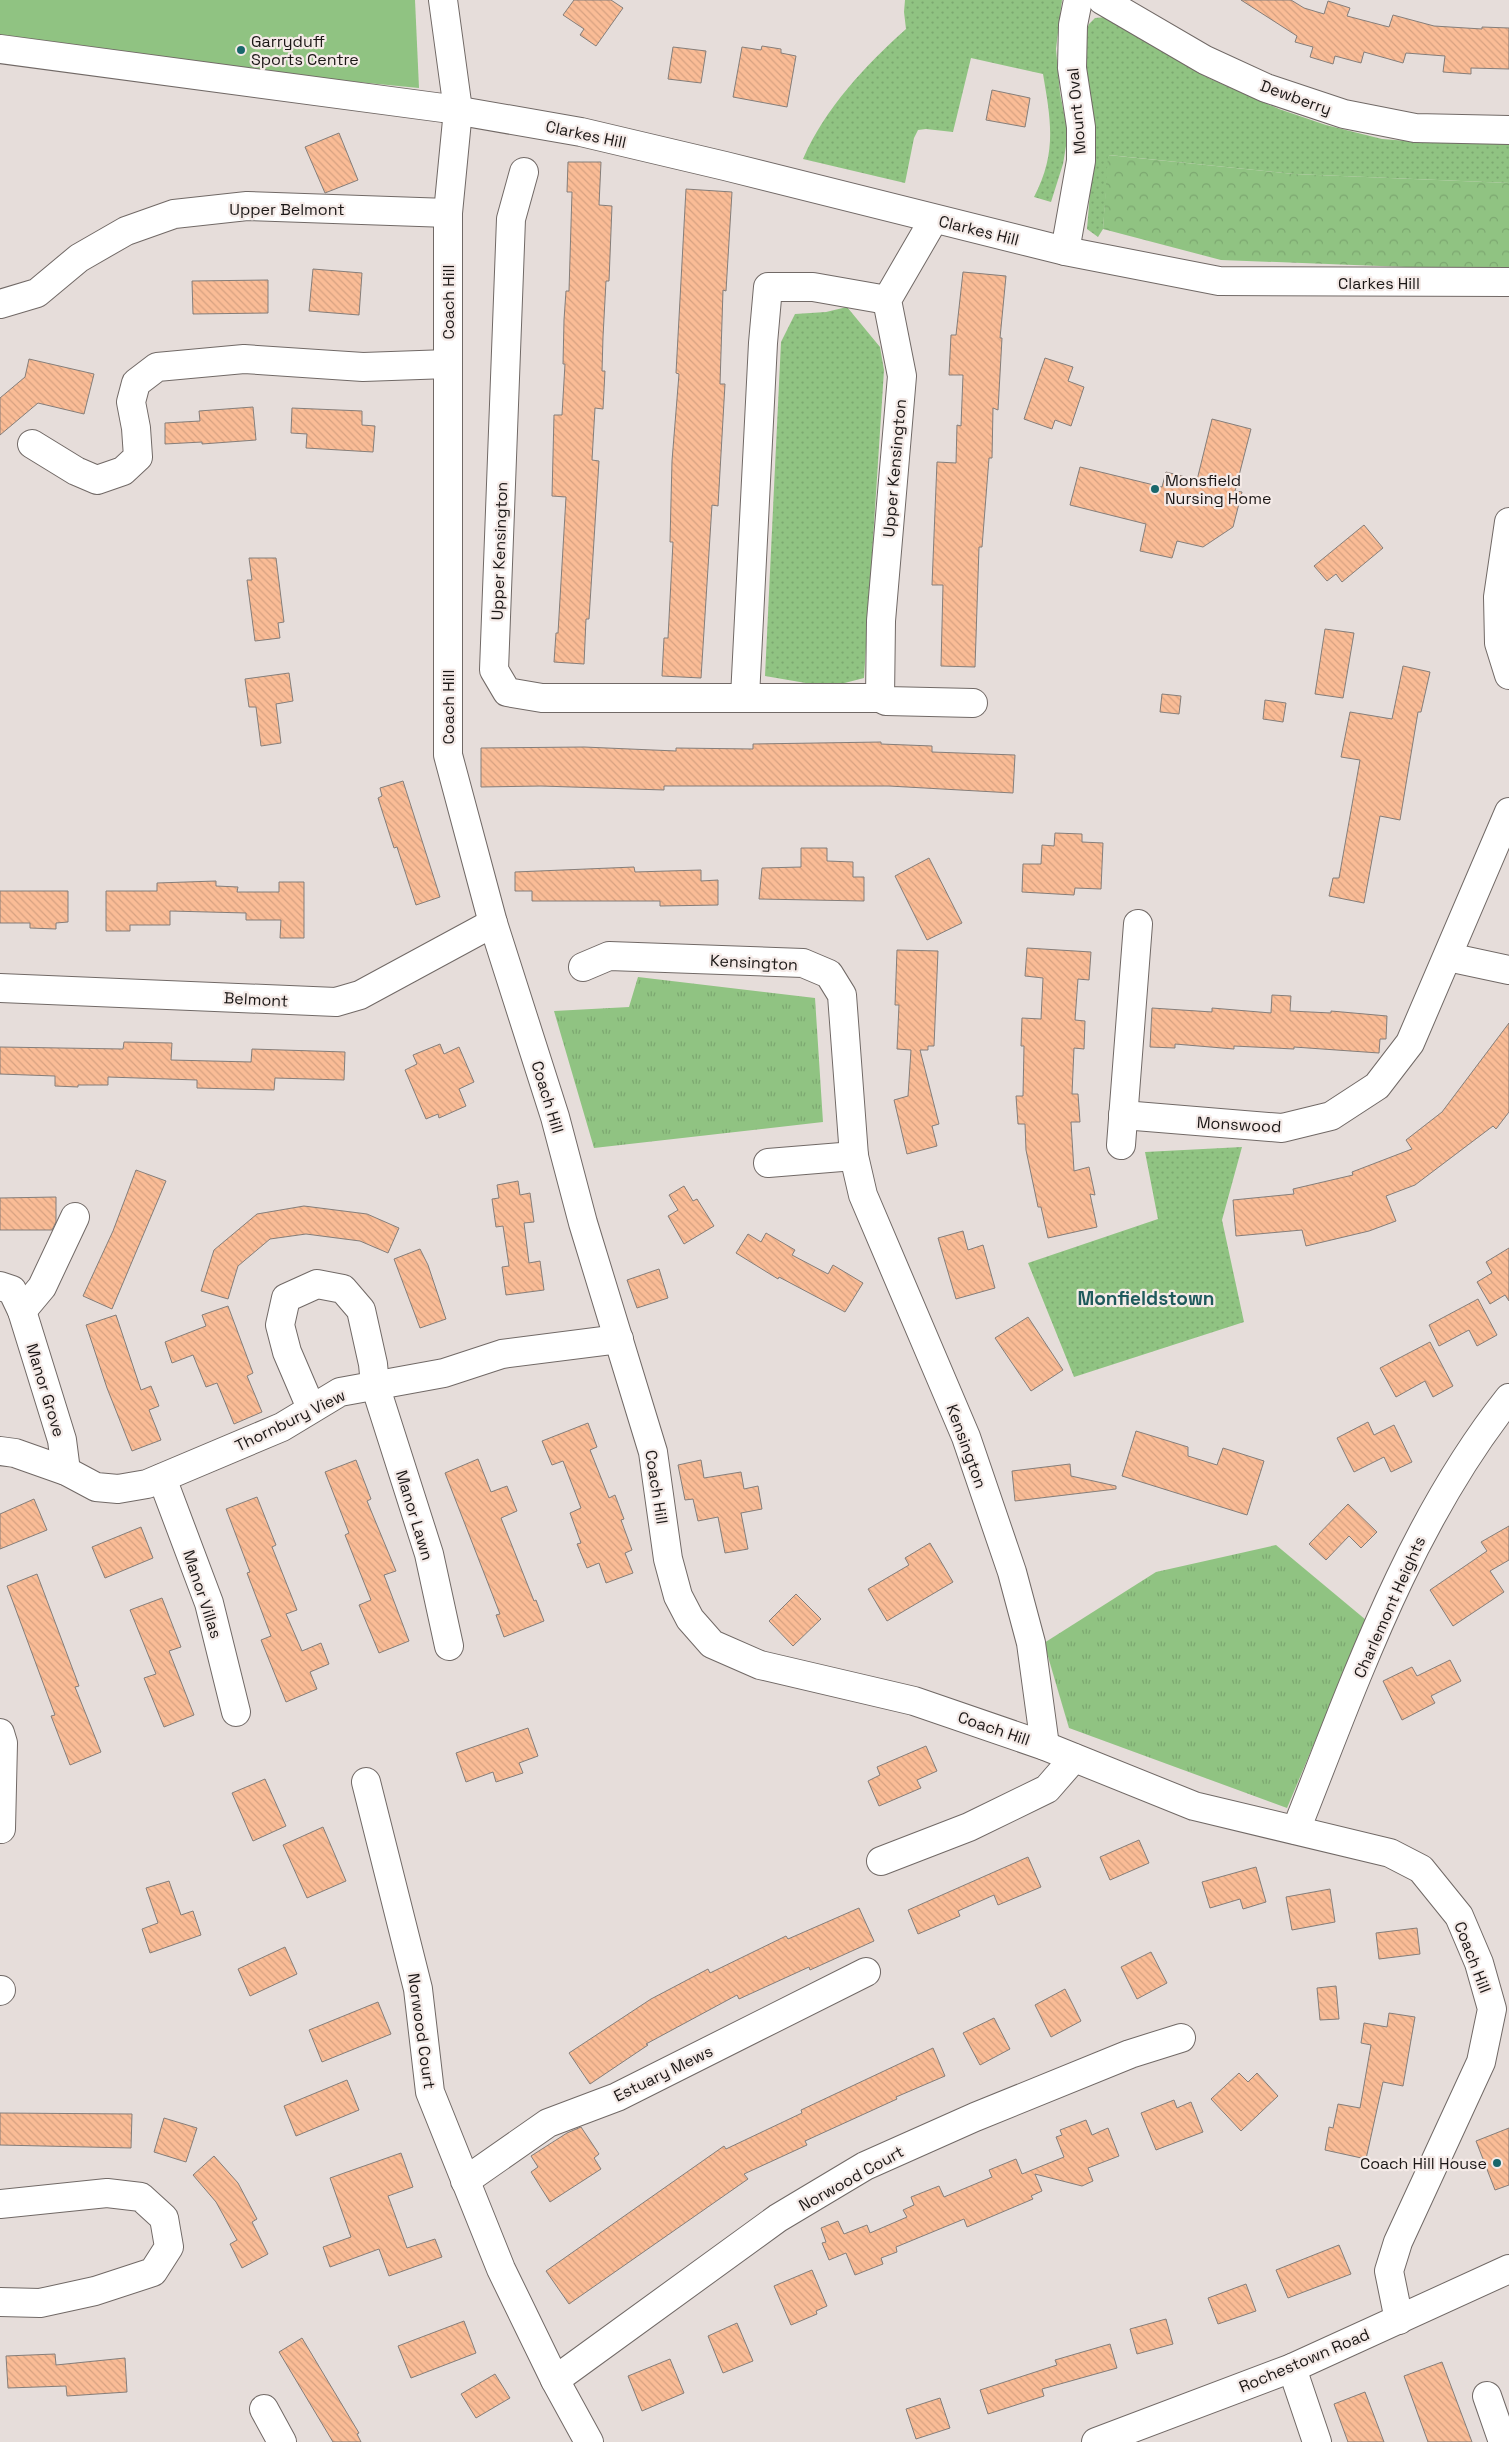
<svg xmlns="http://www.w3.org/2000/svg" width="1509" height="2442" font-family="'Space Grotesk',sans-serif">
<style>
.grass{fill:url(#grass-dots)}
.forest{fill:url(#forest-crowns)}
.park{fill:url(#park-tufts)}
.pitch{fill:#90c382}
.building{fill:url(#building-back-hatch);stroke:#857e7a}
.lines{fill:none;stroke-linecap:round;stroke-linejoin:round}
.minor-casing{stroke:#716966;stroke-width:30}
.major-casing{stroke:#716966;stroke-width:30}
.minor{stroke:#fff;stroke-width:28}
.major{stroke:#fff;stroke-width:28}
.poi-dot{fill:#19676b;stroke:#f4eae7;stroke-width:2}
.labels{text-anchor:middle;stroke-width:4.5;stroke-linejoin:round;paint-order:stroke}
.poi-label{font-size:16px;fill:#1b1716;stroke:#f4eae7;text-anchor:start}
.street-label{font-size:16px;fill:#1b1716;stroke:#f4eae7}
.quarter-label{font-size:19px;font-weight:bold;fill:#1f5a5c;stroke:#f4eae7}
</style>
<defs>
<pattern id="grass-dots" width="8" height="8" patternUnits="userSpaceOnUse" patternTransform="scale(1.25)"><rect width="8" height="8" fill="#90c382"/><path d="M2 2h.1M6 6h.1" fill="none" stroke="#7ca770" stroke-width="1.8" stroke-linecap="round"/></pattern>
<pattern id="forest-crowns" width="20" height="18" patternUnits="userSpaceOnUse" patternTransform="scale(1.25)"><rect width="20" height="18" fill="#90c382"/><path d="M2 6a3 3 0 1 1 6 0M12 15a3 3 0 1 1 6 0" fill="none" stroke="#7ca770"/></pattern>
<pattern id="park-tufts" width="24" height="20" patternUnits="userSpaceOnUse" patternTransform="scale(1.25)"><rect width="24" height="20" fill="#90c382"/><path d="M3 7l-1-3M5 7V3M7 7l1-3M15 17l-1-3M17 17v-4M19 17l1-3" fill="none" stroke="#7ca770"/></pattern>
<pattern id="building-back-hatch" width="6" height="6" patternUnits="userSpaceOnUse" patternTransform="scale(1.25)"><rect width="6" height="6" fill="#fabc96"/><path d="M-1 5l2 2M0 0l6 6M5-1l2 2" fill="none" stroke="#d6a181"/></pattern>
</defs>
<rect width="100%" height="100%" fill="#e6ddda"/>
<g class="grass">
<path d="M905 0H1062L1056 49 1060 93 1068 134 1063 164 1051 202 1034 197C1057 153 1051 121 1043 74L971 58 953 132 926 129 918 130 914 138 905 183 803 159C825 108 866 65 906 29L904 12Z"/>
<path d="M1106 17 1121 23 1204 76 1279 109 1326 125 1382 139 1435 143 1509 142V183L1294 174 1109 155 1103 229 1098 237 1087 229 1095 131 1084 63 1083 38 1089 24 1095 18Z"/>
<path d="M847 307 880 347 884 370 864 678 829 687 765 676 781 342 795 314 826 312Z"/>
<path d="M1242 1147 1222 1220 1244 1322 1074 1377 1028 1263 1158 1219 1145 1152Z"/>
</g>
<path class="forest" d="M1108 155 1294 174 1509 183V271L1221 260 1103 229Z"/>
<g class="park">
<path d="M638 977 815 998 823 1122 594 1148 554 1011 629 1007Z"/>
<path d="M1276 1545 1366 1620 1287 1808 1069 1728 1044 1643 1156 1572Z"/>
</g>
<path class="pitch" d="M0 0H415L419 88 129 60 0 39Z"/>
<g class="building">
<path d="M574 0H611L623 8 596 46 580 35 584 29 563 15Z"/>
<path d="M1241 0H1291L1304 8 1324 14 1328 1 1350 8 1347 16 1389 27 1393 15 1434 26 1482 29V27L1509 28V69L1471 68V74L1443 72 1445 56 1406 53 1403 63 1364 52 1361 63 1335 56 1333 64 1310 57 1313 47 1295 42 1297 36Z"/>
<path d="M762 46 781 49V53L796 56 787 107 733 97 742 47 761 50Z"/>
<path d="M673 47 706 51 701 83 668 79Z"/>
<path d="M992 90 1030 98 1025 127 986 120Z"/>
<path d="M339 133 358 180 325 193 305 147Z"/>
<path d="M568 162H601L599 205 612 206 609 281H606L603 337 602 371H605L603 409 595 408 592 460 599 461 589 619H586L584 664 554 662 556 633H558L566 497 552 496 554 415H562L565 364H563L564 320 566 291H569L572 192H567Z"/>
<path d="M686 189 732 192 726 291 723 290 720 384H725L718 506 712 505 701 678 662 676 664 638H668L673 542H670L672 461 679 374 676 373Z"/>
<path d="M313 269 362 273 359 315 309 311Z"/>
<path d="M963 272 1006 276 1000 338H1002L998 410 993 408 992 458H989L982 547H979L975 667 941 666 943 585H932L937 462 956 463 957 425 961 426 963 375H949L951 335H956Z"/>
<path d="M268 280V313L193 314 192 281Z"/>
<path d="M1045 358 1073 367 1068 381 1084 387 1071 426 1055 420 1052 429 1024 419Z"/>
<path d="M29 359 94 374 84 414 38 403 0 435V398L25 377Z"/>
<path d="M253 407 256 440 202 444V442L165 444V423L200 421 199 411Z"/>
<path d="M292 408 362 411V425L375 426 373 452 306 448 307 434 291 433Z"/>
<path d="M1212 419 1251 429 1235 491 1242 492 1233 527 1203 547 1177 541 1172 558 1140 551 1146 524 1070 505 1080 467 1162 487 1166 472 1197 480Z"/>
<path d="M1364 525 1383 548 1342 582 1336 574 1327 581 1314 566Z"/>
<path d="M249 558H276L284 622 278 623 280 638 255 641 247 580H252Z"/>
<path d="M1325 629 1354 633 1343 698 1315 694Z"/>
<path d="M1403 666 1430 672 1421 712H1418L1400 820 1380 816 1364 903 1329 896 1333 878H1339L1360 760 1341 757 1350 712 1392 719Z"/>
<path d="M289 673 293 701 276 704 281 743 261 746 256 707H249L245 679Z"/>
<path d="M1162 694 1181 696 1179 714 1160 712Z"/>
<path d="M1265 700 1286 703 1283 722 1263 719Z"/>
<path d="M881 742V744L932 746V752L1015 755 1013 793 889 786H664V790L541 786 481 787V748L584 747 676 751V748L753 749V744Z"/>
<path d="M403 781 440 897 416 905 397 847 394 848 378 798 382 796 380 788Z"/>
<path d="M1055 833 1082 834V842L1103 843 1101 889 1075 888 1074 895 1022 892 1023 864H1041L1042 845 1054 846Z"/>
<path d="M801 848H827V861L853 862V877H864V901L759 899 762 868 801 867Z"/>
<path d="M929 858 962 923 927 940 895 876Z"/>
<path d="M634 867 635 872 701 870V881L718 880V905L660 906V901H532V891H515V872Z"/>
<path d="M216 881V886L238 887 237 892H279V882H304V938H280L281 920H246V913L170 911V925H130V931H106V891H157V883Z"/>
<path d="M0 891H68V922L56 923V929L30 928V923H0Z"/>
<path d="M1027 948 1091 952 1089 980 1078 979 1075 1020 1085 1021 1084 1049 1074 1048 1072 1094H1078L1080 1122H1071L1074 1171 1089 1167 1095 1195 1090 1194 1097 1227 1048 1238 1041 1207H1038L1026 1150 1025 1124H1018L1016 1096H1023L1024 1046H1021L1022 1018 1041 1019 1043 978 1025 976Z"/>
<path d="M897 950 938 951 934 1046H928V1050H920L939 1124 932 1126 937 1146 907 1154 894 1100 908 1096 911 1050 897 1049 899 1005H895Z"/>
<path d="M1272 995 1291 996 1290 1011 1331 1013V1011L1387 1016 1386 1039H1380L1379 1053 1294 1047V1049L1234 1046V1049L1175 1044V1048L1150 1047 1152 1008 1212 1012V1008L1271 1013Z"/>
<path d="M1509 1023V1112L1496 1129 1493 1126 1415 1185 1386 1196 1396 1221 1369 1231 1306 1246 1302 1230 1236 1236 1233 1200 1294 1194 1293 1189 1353 1175 1352 1172 1412 1149 1406 1140 1442 1112Z"/>
<path d="M124 1042 172 1043 171 1060 251 1062 252 1049 345 1052 344 1080 275 1078 274 1090 197 1088V1080L108 1077V1085H78V1087L55 1086V1076L0 1074V1047L123 1049Z"/>
<path d="M440 1044 444 1054 459 1047 474 1082 459 1089 466 1106 439 1118 438 1114 426 1119 405 1070 417 1064 413 1055Z"/>
<path d="M136 1170 166 1181 112 1309 83 1296 113 1231Z"/>
<path d="M518 1181 520 1195 530 1193 534 1222 524 1223 529 1263 540 1261 544 1290 506 1295 502 1267 509 1266 503 1226 496 1227 492 1199 499 1198 497 1185Z"/>
<path d="M684 1186 693 1201 697 1199 714 1226 684 1244 668 1216 678 1210 669 1195Z"/>
<path d="M56 1197V1222L52 1230H0V1198Z"/>
<path d="M304 1206 367 1214 399 1228 388 1253 360 1241 306 1234 270 1239 238 1266 228 1299 201 1291 214 1250 257 1214Z"/>
<path d="M963 1231 968 1250 983 1245 995 1288 956 1299 938 1238Z"/>
<path d="M766 1233 795 1250 792 1255 828 1274 833 1265 863 1283 845 1312 779 1277 778 1279 736 1253 748 1234 761 1242Z"/>
<path d="M1509 1248V1301L1505 1295 1490 1304 1477 1282 1492 1273 1486 1262Z"/>
<path d="M420 1249 428 1265 446 1319 420 1328 394 1259Z"/>
<path d="M659 1269 668 1298 637 1308 627 1280Z"/>
<path d="M1478 1299 1497 1335 1477 1346 1469 1330 1439 1346 1429 1325Z"/>
<path d="M228 1306 253 1373 247 1376 262 1412 234 1424 217 1383 206 1387 193 1355 172 1363 165 1342 206 1326 202 1315Z"/>
<path d="M116 1315 141 1390 151 1386 159 1406 149 1410 161 1440 132 1451 107 1388 86 1325Z"/>
<path d="M1028 1317 1063 1370 1031 1391 995 1338Z"/>
<path d="M1430 1342 1453 1386 1433 1397 1425 1381 1396 1397 1380 1368Z"/>
<path d="M1368 1422 1374 1435 1394 1425 1412 1462 1391 1472 1384 1457 1354 1472 1337 1438Z"/>
<path d="M588 1423 597 1447 590 1450 609 1498 615 1495 624 1519 621 1520 632 1550 625 1553 633 1573 606 1583 599 1563 587 1568 577 1544 581 1543 570 1513 581 1508 563 1461 552 1465 542 1441Z"/>
<path d="M1136 1431 1188 1447V1456L1217 1465 1223 1448 1264 1461 1247 1515 1122 1476Z"/>
<path d="M478 1459 491 1492 507 1486 517 1511 501 1518 534 1601 536 1600 544 1621 504 1637 496 1615 500 1614 445 1473Z"/>
<path d="M356 1460 371 1499 367 1501 396 1571 384 1575 409 1641 379 1653 359 1605 371 1600 345 1535 349 1533 325 1472Z"/>
<path d="M701 1460 704 1478 741 1472 744 1489 758 1486 762 1509 741 1513 748 1549 725 1553 718 1517 698 1521 693 1499 685 1500 678 1465Z"/>
<path d="M1070 1464 1071 1476 1116 1486V1489L1015 1501 1012 1471Z"/>
<path d="M257 1497 276 1545 272 1547 297 1610 286 1614 302 1651 321 1643 329 1664 310 1672 317 1689 286 1702 261 1640 271 1636 247 1573 250 1572 226 1509Z"/>
<path d="M34 1499 47 1530 0 1549V1514Z"/>
<path d="M1348 1504 1377 1532 1361 1548 1349 1536 1326 1560 1309 1544Z"/>
<path d="M1509 1526V1560L1490 1571 1504 1592 1453 1626 1430 1590 1487 1551 1481 1542Z"/>
<path d="M141 1527 153 1558 105 1578 92 1547Z"/>
<path d="M930 1543 953 1582 887 1621 868 1589 909 1565 905 1558Z"/>
<path d="M37 1574 79 1686 75 1687 101 1752 70 1765 51 1716 55 1715 7 1586Z"/>
<path d="M796 1594 821 1619 793 1646 769 1621Z"/>
<path d="M162 1598 181 1647 169 1651 194 1715 164 1727 144 1678 156 1674 130 1610Z"/>
<path d="M1450 1660 1461 1681 1431 1696 1435 1703 1402 1720 1383 1681 1412 1667 1417 1676Z"/>
<path d="M528 1728 538 1756 519 1763 523 1773 496 1782 493 1772 466 1782 456 1753Z"/>
<path d="M926 1746 937 1771 917 1780 921 1788 879 1806 868 1781 880 1775 877 1767Z"/>
<path d="M265 1779 286 1826 253 1841 232 1793Z"/>
<path d="M323 1827 346 1881 307 1898 283 1845Z"/>
<path d="M1139 1840 1149 1863 1110 1880 1100 1857Z"/>
<path d="M1028 1857 1041 1887 998 1905 994 1895 958 1911 960 1916 918 1934 908 1910Z"/>
<path d="M1256 1867 1266 1902 1243 1909 1240 1899 1210 1908 1202 1882Z"/>
<path d="M169 1881 181 1915 193 1911 201 1935 150 1953 142 1929 158 1923 146 1888Z"/>
<path d="M1330 1889 1335 1922 1292 1930 1286 1897Z"/>
<path d="M859 1908 874 1941 810 1970 809 1967 739 1999 737 1995 646 2044 648 2045 590 2084 569 2053 651 1999 708 1969 710 1973 786 1936 788 1939Z"/>
<path d="M1417 1928 1420 1954 1379 1959 1376 1933Z"/>
<path d="M285 1947 297 1974 250 1996 238 1969Z"/>
<path d="M1151 1952 1167 1983 1137 1999 1121 1967Z"/>
<path d="M1336 1986 1339 2019 1320 2020 1317 1988Z"/>
<path d="M1065 1989 1081 2021 1051 2037 1035 2005Z"/>
<path d="M378 2002 391 2034 322 2062 309 2030Z"/>
<path d="M1389 2013 1415 2017 1403 2086 1383 2082 1366 2159 1325 2150 1329 2127 1333 2128 1338 2104 1360 2108 1371 2045 1361 2043 1364 2023 1387 2027Z"/>
<path d="M994 2018 1010 2049 980 2065 963 2033Z"/>
<path d="M933 2048 945 2076 896 2097 897 2099 805 2141 807 2145 744 2174 748 2179 569 2304 546 2271 724 2146 726 2149 802 2113 801 2110Z"/>
<path d="M1239 2073 1248 2082 1257 2073 1278 2096 1241 2131 1211 2099Z"/>
<path d="M347 2080 359 2110 296 2136 284 2106Z"/>
<path d="M1174 2100 1177 2108 1191 2102 1203 2132 1156 2150 1141 2113Z"/>
<path d="M0 2113 132 2114 131 2148 0 2145Z"/>
<path d="M164 2118 197 2128 186 2162 154 2152Z"/>
<path d="M1086 2120 1092 2135 1108 2128 1119 2156 1088 2168 1093 2181 1082 2186 1035 2174 1042 2191 1031 2196 1033 2199 967 2227 964 2219 896 2247 897 2252 881 2258 883 2264 855 2275 846 2253 829 2260 822 2243 826 2242 821 2228 838 2221 844 2234 867 2225 870 2233 907 2217 903 2210 914 2205 911 2197 939 2186 944 2197 992 2177 989 2170 1016 2159 1022 2174 1064 2157 1056 2137 1062 2135 1060 2130Z"/>
<path d="M581 2127 599 2154 594 2158 601 2169 550 2202 531 2172 538 2167 531 2156 567 2133Z"/>
<path d="M1509 2128V2185L1495 2190 1476 2141Z"/>
<path d="M401 2153 413 2187 388 2196 407 2248 435 2239 442 2257 389 2276 379 2249 330 2267 323 2247 351 2237 330 2178Z"/>
<path d="M214 2156 238 2183 257 2219 252 2222 268 2254 242 2268 230 2244 237 2240 216 2202 193 2175Z"/>
<path d="M1339 2245 1351 2274 1288 2298 1276 2270Z"/>
<path d="M812 2270 827 2306 816 2311 817 2314 791 2325 774 2286Z"/>
<path d="M1246 2284 1256 2311 1218 2324 1208 2298Z"/>
<path d="M1166 2319 1173 2344 1137 2354 1130 2329Z"/>
<path d="M464 2321 476 2353 411 2378 398 2346Z"/>
<path d="M737 2323 753 2361 723 2373 708 2336Z"/>
<path d="M302 2338 359 2433 357 2434 361 2442H333L279 2352Z"/>
<path d="M1110 2344 1117 2368 1042 2389 1044 2396 988 2414 980 2390 1057 2365 1055 2360Z"/>
<path d="M55 2354 56 2365 125 2358 127 2392 67 2396 66 2386 8 2388 6 2356Z"/>
<path d="M670 2359 684 2393 642 2411 628 2376Z"/>
<path d="M1442 2362 1472 2442H1428L1404 2376Z"/>
<path d="M495 2374 510 2398 476 2418 461 2394Z"/>
<path d="M1365 2392 1384 2442H1348L1334 2404Z"/>
<path d="M940 2398 950 2428 916 2439 906 2409Z"/>
</g>
<g class="lines">
<g class="minor-casing">
<g id="minor">
<path d="M443 0 458 110 448 213V755L493 923 555 1117 583 1223 653 1452 668 1559 678 1596 690 1619 712 1644 760 1665 914 1701 1045 1746 1194 1806 1390 1853 1421 1869 1459 1916 1479 1963 1492 2009 1481 2062 1398 2242 1389 2271 1399 2320"/>
<path d="M1102 0 1205 60 1266 88 1344 114 1415 128 1509 130"/>
<path d="M0 49 443 108 581 132 725 166 1065 251 1219 281 1509 282"/>
<path d="M524 172 511 219 494 670 507 692 542 698H880L886 701 973 703"/>
<path d="M1065 251 1081 161V127L1072 68 1073 25 1078 0"/>
<path d="M0 304 37 293 79 258 126 231 174 214 247 206 448 213"/>
<path d="M32 444 76 471 97 480 123 471 138 457 136 428 131 402 136 383 157 367 244 359 363 367 448 364"/>
<path d="M1509 522 1498 597 1499 643 1509 675"/>
<path d="M745 697 763 343 768 287H813L887 300"/>
<path d="M880 698 881 621 902 376 887 300 934 219"/>
<path d="M1448 957 1509 970"/>
<path d="M583 967 609 956 803 963 829 974 842 995 854 1156 863 1195 966 1437 1012 1572 1031 1643 1045 1746"/>
<path d="M0 988 336 1002 360 995 493 923"/>
<path d="M1123 1115 1282 1128 1331 1116 1377 1086 1410 1043 1509 812"/>
<path d="M1121 1145 1138 924"/>
<path d="M768 1163 854 1156"/>
<path d="M0 1286 12 1290 22 1311 62 1440 66 1471"/>
<path d="M22 1311 42 1287 75 1217"/>
<path d="M311 1408 287 1352 280 1325 286 1298 317 1284 343 1289 361 1310 373 1364 375 1385 429 1554 449 1646"/>
<path d="M0 1451 15 1453 66 1471 96 1487 118 1489 147 1484 282 1427 340 1392 444 1373 502 1354 619 1339"/>
<path d="M162 1478 209 1603 236 1712"/>
<path d="M0 1733 3 1743 1 1829"/>
<path d="M366 1782 418 1989 430 2092 501 2269 555 2380 589 2442"/>
<path d="M1296 1830C1355 1681 1409 1524 1509 1398"/>
<path d="M881 1861 969 1827 1047 1789 1074 1758"/>
<path d="M0 1991 1 1990"/>
<path d="M465 2181 548 2123 617 2097 866 1972"/>
<path d="M0 2204 107 2193 141 2197 164 2218 169 2247 153 2272 95 2291 40 2303 0 2302"/>
<path d="M1292 2368 1317 2442"/>
<path d="M555 2380 778 2218 865 2166 975 2117 1130 2054 1181 2038"/>
<path d="M1487 2396 1503 2442"/>
<path d="M264 2409 282 2442"/>
</g>
</g>
<g class="major-casing">
<path id="major" d="M1096 2442 1292 2368 1509 2269"/>
</g>
<use href="#minor" class="minor"/>
<use href="#major" class="major"/>
</g>
<g class="poi-dot">
<circle cx="241" cy="50" r="5"/>
<circle cx="1155" cy="489" r="5"/>
<circle cx="1497" cy="2163" r="5"/>
</g>
<g class="labels">
<g class="poi-label">
<text x="251" y="47">Garryduff<tspan x="251" dy="18">Sports Centre</tspan></text>
<text x="1165" y="486">Monsfield<tspan x="1165" dy="18">Nursing Home</tspan></text>
<text x="1487" y="2169" text-anchor="end">Coach Hill House</text>
</g>
<g class="street-label">
<text transform="translate(1296 97) rotate(20)" y="6">Dewberry</text>
<text transform="translate(1076 111) rotate(-95)" y="6">Mount Oval</text>
<text transform="translate(586 134) rotate(12)" y="6">Clarkes Hill</text>
<text x="287" y="215">Upper Belmont</text>
<text transform="translate(979 230) rotate(14)" y="6">Clarkes Hill</text>
<text x="1379" y="289">Clarkes Hill</text>
<text transform="translate(448 302) rotate(-90)" y="6">Coach Hill</text>
<text transform="translate(894 468) rotate(-85)" y="6">Upper Kensington</text>
<text transform="translate(499 551) rotate(-88)" y="6">Upper Kensington</text>
<text transform="translate(448 707) rotate(-90)" y="6">Coach Hill</text>
<text transform="translate(754 962) rotate(3)" y="6">Kensington</text>
<text transform="translate(256 999) rotate(3)" y="6">Belmont</text>
<text transform="translate(548 1097) rotate(73)" y="6">Coach Hill</text>
<text transform="translate(1239 1124) rotate(3)" y="6">Monswood</text>
<text transform="translate(46 1390) rotate(73)" y="6">Manor Grove</text>
<text transform="translate(290 1420) rotate(-26)" y="6">Thornbury View</text>
<text transform="translate(967 1446) rotate(70)" y="6">Kensington</text>
<text transform="translate(657 1487) rotate(81)" y="6">Coach Hill</text>
<text transform="translate(415 1515) rotate(73)" y="6">Manor Lawn</text>
<text transform="translate(203 1594) rotate(72)" y="6">Manor Villas</text>
<text transform="translate(1389 1607) rotate(-66)" y="6">Charlemont Heights</text>
<text transform="translate(994 1728) rotate(19)" y="6">Coach Hill</text>
<text transform="translate(1473 1957) rotate(69)" y="6">Coach Hill</text>
<text transform="translate(422 2031) rotate(82)" y="6">Norwood Court</text>
<text transform="translate(663 2073) rotate(-26)" y="6">Estuary Mews</text>
<text transform="translate(851 2178) rotate(-29)" y="6">Norwood Court</text>
<text transform="translate(1304 2360) rotate(-23)" y="6">Rochestown Road</text>
</g>
<g class="quarter-label">
<text x="1146" y="1305">Monfieldstown</text>
</g>
</g>
</svg>
